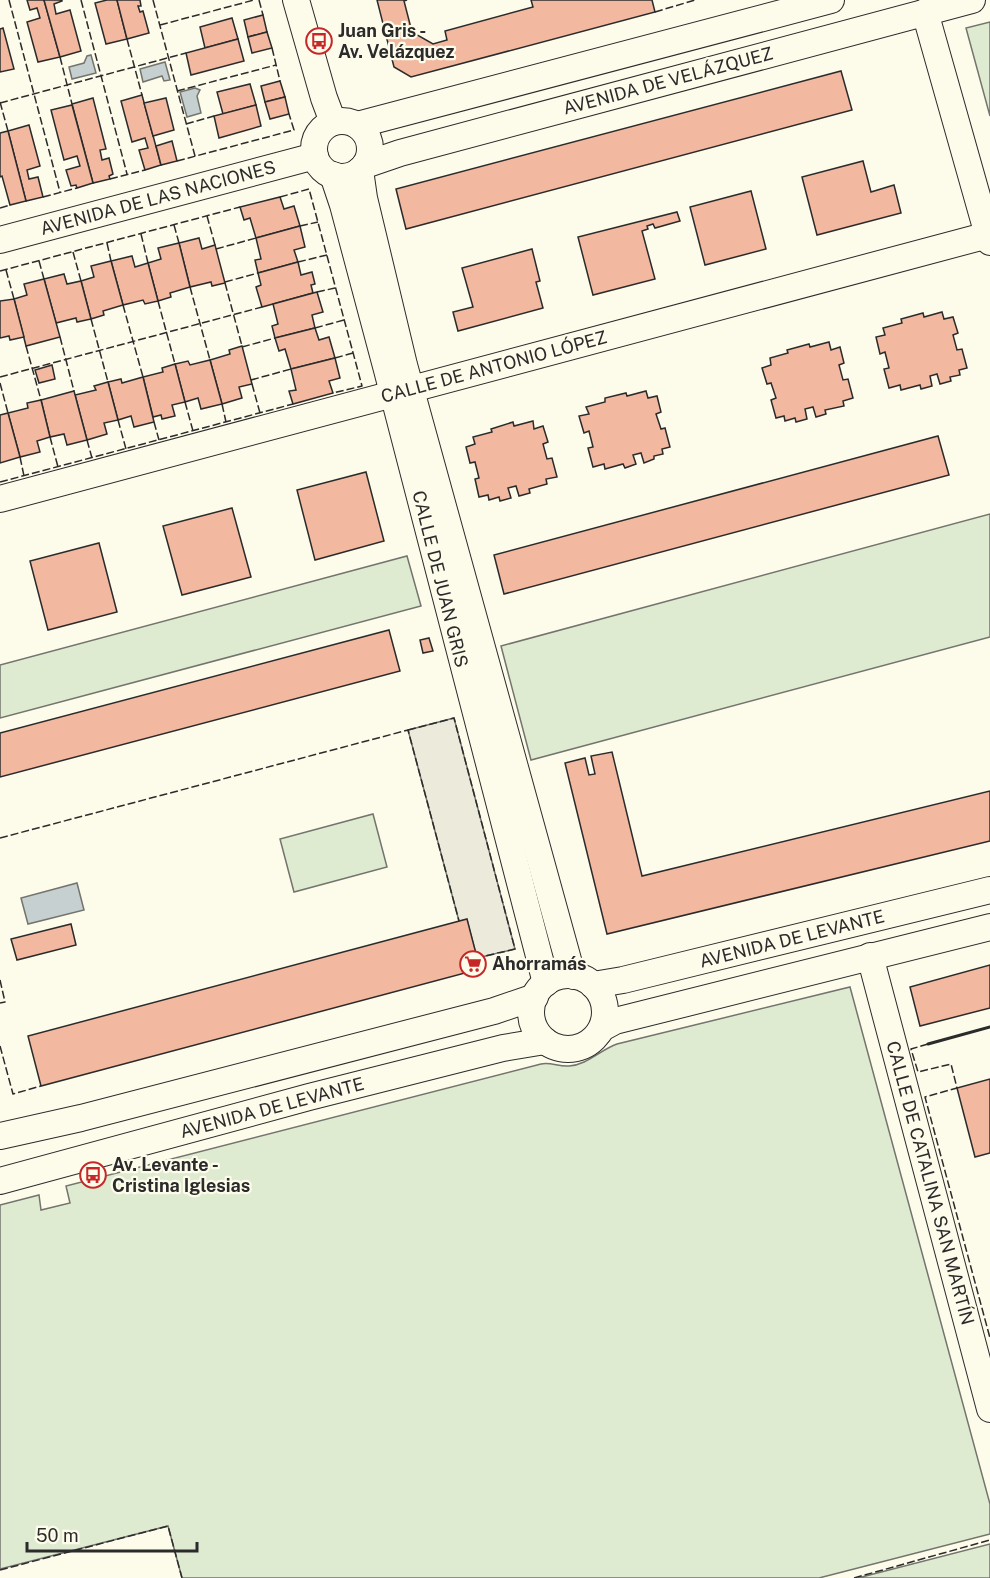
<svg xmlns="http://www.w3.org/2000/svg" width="990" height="1578" font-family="'Public Sans',sans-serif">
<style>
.green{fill:#deebd1;stroke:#74746e;stroke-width:1.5}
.parking{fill:#eceadb;stroke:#74746e;stroke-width:1.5}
.water{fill:#c7d0d0;stroke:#74746e;stroke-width:1.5}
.building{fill:#f2b8a0;stroke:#2b2b2b;stroke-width:1.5}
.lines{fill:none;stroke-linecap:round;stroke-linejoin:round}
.minor-casing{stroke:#2b2b2b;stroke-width:28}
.minor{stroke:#fdfbea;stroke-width:26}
.fence{stroke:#2b2b2b;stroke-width:1.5;stroke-dasharray:8 3;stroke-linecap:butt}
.wall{stroke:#2b2b2b;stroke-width:3}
.labels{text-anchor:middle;stroke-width:4.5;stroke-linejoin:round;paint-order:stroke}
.poi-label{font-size:18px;font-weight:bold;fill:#2b2b2b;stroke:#fdfbea;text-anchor:start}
.street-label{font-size:18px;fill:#2b2b2b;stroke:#fdfbea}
</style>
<rect width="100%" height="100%" fill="#fdfbea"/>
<g class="green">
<path d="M990 22V116L966 28Z"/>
<path d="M990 514V637L531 760 501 646Z"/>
<path d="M407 556 421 606 0 718V665Z"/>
<path d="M373 814 387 867 294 892 280 839Z"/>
<path d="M850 987 990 1504V1534L819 1578H182L168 1526 0 1569V1205L39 1195 41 1210 70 1203 66 1186 541 1064C551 1062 559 1067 569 1066 587 1065 600 1050 617 1044Z"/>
<path d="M990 1544V1578H858Z"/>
</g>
<path class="parking" d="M454 718 515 949 477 958 467 920 459 921 408 730Z"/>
<g class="water">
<path d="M91 55 96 73 72 79 69 67 84 63 87 56Z"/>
<path d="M165 62 170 80 164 81 162 76 143 82 140 69Z"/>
<path d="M195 88 200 90 197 96 201 113 187 117 180 92Z"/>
<path d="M77 883 84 910 28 924 21 898Z"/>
</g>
<g class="building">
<path d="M27 0H44L60 57 38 62 27 22 40 18 37 8 30 10Z"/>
<path d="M44 0H62V1L54 4 56 14 70 10 81 51 60 57Z"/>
<path d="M107 0H117L127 39 106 44 95 3Z"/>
<path d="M117 0H140L141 6H138L140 12 143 11 149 33 127 39Z"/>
<path d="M377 0H407L404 1 412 32 433 44 447 40 445 31 533 7 531 0H652L655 12 411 77 394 67Z"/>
<path d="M263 15 267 32 248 37 244 20Z"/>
<path d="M232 18 238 39 205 48 200 27Z"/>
<path d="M3 28 14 69 0 72V29Z"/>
<path d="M267 32 272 48 252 53 248 37Z"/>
<path d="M238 39 244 61 191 75 186 53Z"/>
<path d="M841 71 852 110 406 229 396 189Z"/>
<path d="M280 81 285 97 265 102 261 86Z"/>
<path d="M250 84 256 105 223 114 217 92Z"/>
<path d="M142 95 161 165 145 170 139 150 148 148 145 138 132 142 121 101Z"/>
<path d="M285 97 289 114 270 119 265 102Z"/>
<path d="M93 98 106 149 100 150 102 160 109 158 113 174 109 176 110 179 93 183 72 104Z"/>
<path d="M166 98 174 130 153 136 144 103Z"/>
<path d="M72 105 93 183 77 188 76 185 71 186 66 170 80 166 77 156 64 160 51 110Z"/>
<path d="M256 105 261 126 219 138 214 116Z"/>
<path d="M29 125 40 166 27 170 29 179 38 177 43 197 26 201 8 131Z"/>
<path d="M8 131 26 201 10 205 2 176 0 177V133Z"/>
<path d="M172 141 177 161 161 165 156 146Z"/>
<path d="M863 161 871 192 894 185 901 213 817 235 802 177Z"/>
<path d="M751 191 766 249 705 265 690 207Z"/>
<path d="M280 197 284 209 294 206 300 226 256 238 250 218 244 220 240 207Z"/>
<path d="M677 212 680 221 655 228 653 224 647 226 648 229 642 231 655 279 593 295 578 237Z"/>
<path d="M300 226 305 247 294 250 298 262 258 273 255 260 261 259 256 238Z"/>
<path d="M199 238 202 249 215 245 225 283 212 286 211 282 190 287 179 243Z"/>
<path d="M179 243 190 287 170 293 171 297 158 301 148 263 161 259 158 248Z"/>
<path d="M532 249 540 281 536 282 543 308 458 331 453 312 473 307 462 268Z"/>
<path d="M132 256 135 267 148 263 158 301 145 304 143 300 123 305 111 261Z"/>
<path d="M111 261 123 305 103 311 104 315 91 319 81 281 94 277 91 266Z"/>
<path d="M298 262 301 275 312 272 315 284 311 285 313 293 262 307 256 287 261 285 258 273Z"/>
<path d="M64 274 67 284 81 281 91 319 77 322 76 318 56 323 44 279Z"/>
<path d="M44 279 60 337 26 346 14 299 27 295 24 284Z"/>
<path d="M317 292 323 312 312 315 315 328 275 338 272 326 278 324 273 304Z"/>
<path d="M14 299 24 337 10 340 9 336 0 338V301Z"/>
<path d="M942 312 944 319 953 317 958 333 953 335 957 350 962 349 967 368 959 370 960 375 950 377 951 381 940 384 937 374 930 376 932 386 921 389 920 385 901 390 900 385 889 388 884 369 889 368 885 352 880 354 876 337 885 335 883 328 902 323 901 319 923 313 924 317Z"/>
<path d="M315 328 319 340 329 337 335 358 291 369 285 349 279 351 275 338Z"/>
<path d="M829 342 831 350 840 347 844 363 839 365 843 380 848 379 853 398 843 401 844 406 825 410 826 414 816 417 813 407 805 409 807 419 796 422 795 418 785 421 784 416 776 418 771 400 776 398 771 383 767 384 762 368 771 365 770 358 788 353 787 350 809 344 810 347Z"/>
<path d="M242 346 252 384 239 387 242 398 222 404 210 360 230 354 229 350Z"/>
<path d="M335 358 340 378 329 381 333 393 293 404 289 391 296 390 291 369Z"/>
<path d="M210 360 222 404 201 409 198 398 185 402 175 364 188 361 190 365Z"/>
<path d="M175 364 185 402 172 405 175 416 162 419 161 415 153 417 143 377 163 372 162 368Z"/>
<path d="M52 365 55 379 39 383 35 370Z"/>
<path d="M143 377 154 422 134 427 131 416 118 420 108 382 121 379 122 383Z"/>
<path d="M108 382 118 420 104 423 107 434 87 440 75 395 96 390 94 386Z"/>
<path d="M74 391 87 440 67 445 64 434 50 437 41 400Z"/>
<path d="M646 391 648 398 657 396 661 412 656 414 661 429 665 428 670 447 662 449 663 454 654 456V459L644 463 641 453 633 455 636 464 625 468 623 464 605 469 604 464 593 467 588 448 593 447 589 431 584 433 579 416 589 414 586 407 605 402V398L626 393 627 396Z"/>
<path d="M41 400 50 437 37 441 40 452 20 457 8 413 28 408 27 403Z"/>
<path d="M8 413 20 457 0 463V415Z"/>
<path d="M533 421 534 429 543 426 548 442 543 444 547 459 552 458 557 477 546 479 547 484 529 489 530 493 519 496 516 486 508 488 511 498 500 501 499 497 489 500 488 495 479 497 475 479 479 478 475 462 470 463 466 447 475 444 473 437 492 432 491 429 513 422 514 426Z"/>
<path d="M938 436 949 475 504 594 494 555Z"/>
<path d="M366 472 384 541 315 560 297 490Z"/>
<path d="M232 508 251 577 182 595 163 526Z"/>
<path d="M99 543 117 612 48 630 30 561Z"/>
<path d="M389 630 400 671 0 777V733Z"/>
<path d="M429 638 433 651 423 653 420 640Z"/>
<path d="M612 752 642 876 990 791V841L607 934 565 763 585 758 589 775 595 774 591 756Z"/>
<path d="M467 919 480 969 41 1086 28 1036Z"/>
<path d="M71 924 76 945 17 960 11 939Z"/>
<path d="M990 965V1008L920 1026 910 987Z"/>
<path d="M990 1079V1153L975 1157 957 1088Z"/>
</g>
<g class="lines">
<g class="minor-casing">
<g id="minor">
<path d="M296 0 324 98 333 122"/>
<path d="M925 12 990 242"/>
<circle cx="342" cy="149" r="28"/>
<path d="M357 125 831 0"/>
<path d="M365 165 400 153 972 0"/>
<path d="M360 170 364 198 404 365 570 967 574 976"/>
<path d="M333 175 343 205 387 370 546 983"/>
<path d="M0 240 315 156"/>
<path d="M0 499 988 235"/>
<path d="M870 956 990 1409"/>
<circle cx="568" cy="1012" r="37"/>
<path d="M593 985 623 980 990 890"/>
<path d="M602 1028 615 1021 990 927"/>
<path d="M0 1136 81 1118 494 1011 535 997"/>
<path d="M0 1181 309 1097 503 1048 545 1041"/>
</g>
</g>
<use href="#minor" class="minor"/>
<g class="fence">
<path d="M9 0 60 192"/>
<path d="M81 0 127 174"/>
<path d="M153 0 195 156"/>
<path d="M259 0 263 15"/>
<path d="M655 12 695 0"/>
<path d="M160 25 254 0"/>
<path d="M127 39 142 95"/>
<path d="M272 48 280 81"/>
<path d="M60 57 72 104"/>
<path d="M177 91 276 65"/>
<path d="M0 102 8 131"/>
<path d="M0 103 186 53"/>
<path d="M186 124 214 116"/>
<path d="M177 161 294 130 289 114"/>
<path d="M110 179 145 170"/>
<path d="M43 197 77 188"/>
<path d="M280 197 309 189 362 386 333 393"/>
<path d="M0 208 10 205"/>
<path d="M207 216 215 245"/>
<path d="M174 225 179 243"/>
<path d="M300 226 318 222"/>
<path d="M141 234 148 263"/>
<path d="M107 243 111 261"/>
<path d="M216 249 256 238"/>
<path d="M73 252 81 281"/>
<path d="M39 261 44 279"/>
<path d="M298 262 327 255"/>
<path d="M6 270 14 299"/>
<path d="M0 271 240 207"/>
<path d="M225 282 258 273"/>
<path d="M225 283 242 346"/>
<path d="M190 287 210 360"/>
<path d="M317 292 335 288"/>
<path d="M158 301 175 364"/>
<path d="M123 305 143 377"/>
<path d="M91 319 108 382"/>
<path d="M315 328 344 320"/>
<path d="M60 337 74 391"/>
<path d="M26 346 41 400"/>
<path d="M242 347 275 338"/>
<path d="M335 358 353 353"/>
<path d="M0 377 262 307"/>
<path d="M251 380 291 369"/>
<path d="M0 383 8 413"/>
<path d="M252 384 260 413"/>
<path d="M185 402 193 431"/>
<path d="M222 404 226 422"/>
<path d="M118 420 126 449"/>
<path d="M154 422 159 440"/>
<path d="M50 437 58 467"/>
<path d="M87 440 92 458"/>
<path d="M20 457 24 476"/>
<path d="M0 482 293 404"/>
<path d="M408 730 454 718 515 949 477 958"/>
<path d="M0 838 408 730 459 921"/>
<path d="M0 980 5 1002 0 1003"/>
<path d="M928 1044 911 1049 918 1072 951 1064 957 1088 925 1097 990 1338"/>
<path d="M0 1046 13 1094 41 1086"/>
<path d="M0 1570 168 1526 182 1578"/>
<path d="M854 1578 990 1540"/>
</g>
<path class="wall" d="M928 1044 990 1027"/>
</g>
<defs>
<g id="bus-ring" transform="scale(1.35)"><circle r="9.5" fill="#fdfbea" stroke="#c62828" stroke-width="1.5"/><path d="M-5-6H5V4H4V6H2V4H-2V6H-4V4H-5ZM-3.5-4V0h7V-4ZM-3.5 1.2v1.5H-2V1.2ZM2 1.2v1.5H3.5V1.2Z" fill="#c62828"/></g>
<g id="supermarket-ring" transform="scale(1.35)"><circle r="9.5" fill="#fdfbea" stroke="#c62828" stroke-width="1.5"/><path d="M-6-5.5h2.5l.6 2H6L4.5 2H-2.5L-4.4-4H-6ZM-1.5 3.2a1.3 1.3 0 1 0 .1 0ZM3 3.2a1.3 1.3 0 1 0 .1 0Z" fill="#c62828"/></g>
</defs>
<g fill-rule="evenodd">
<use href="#bus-ring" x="319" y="41"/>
<use href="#supermarket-ring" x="473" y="964"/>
<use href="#bus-ring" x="93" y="1175"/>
</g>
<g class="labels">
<g class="poi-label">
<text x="338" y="37">Juan Gris -<tspan x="338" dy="21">Av. Velázquez</tspan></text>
<text x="492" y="970">Ahorramás</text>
<text x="112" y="1171">Av. Levante -<tspan x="112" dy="21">Cristina Iglesias</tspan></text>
</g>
<g class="street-label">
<text transform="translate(668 81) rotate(-15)" y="6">AVENIDA DE VELÁZQUEZ</text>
<text transform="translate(158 198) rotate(-15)" y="6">AVENIDA DE LAS NACIONES</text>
<text transform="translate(494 367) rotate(-15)" y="6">CALLE DE ANTONIO LÓPEZ</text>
<text transform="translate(440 579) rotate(76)" y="6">CALLE DE JUAN GRIS</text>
<text transform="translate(792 939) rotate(-14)" y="6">AVENIDA DE LEVANTE</text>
<text transform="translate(272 1108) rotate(-15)" y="6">AVENIDA DE LEVANTE</text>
<text transform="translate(930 1183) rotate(75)" y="6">CALLE DE CATALINA SAN MARTÍN</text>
</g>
</g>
<path d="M27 1542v9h170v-9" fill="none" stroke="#2b2b2b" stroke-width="3"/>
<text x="36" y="1542" font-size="18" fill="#2b2b2b" stroke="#fdfbea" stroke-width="4.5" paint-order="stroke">50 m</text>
</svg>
